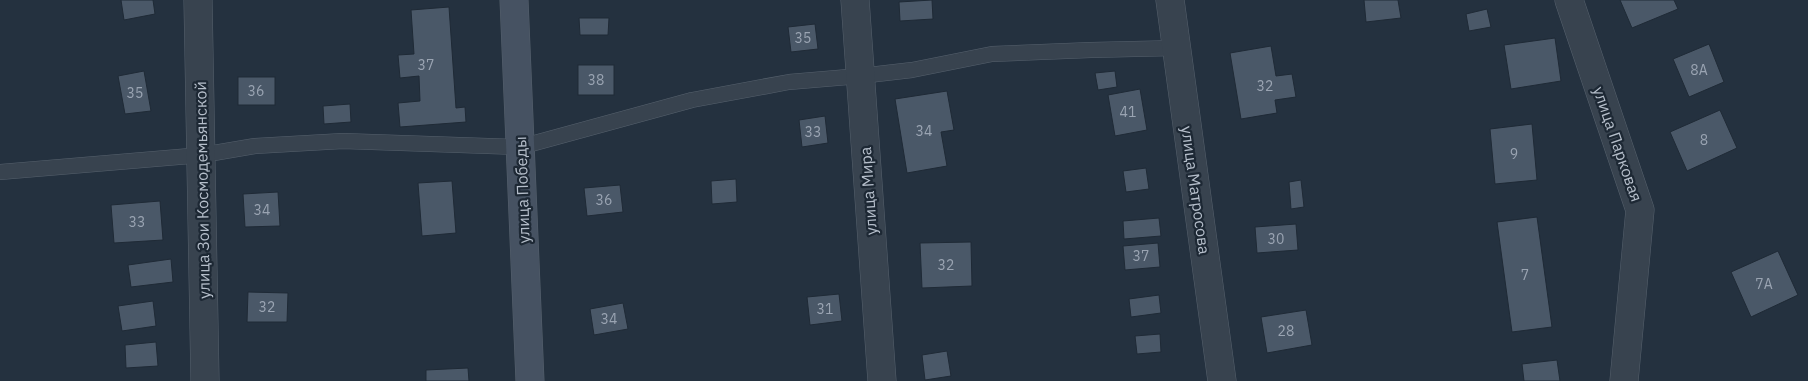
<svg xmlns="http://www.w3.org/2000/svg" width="1808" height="381" font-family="'IBM Plex Sans',sans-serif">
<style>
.building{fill:#4a5868;stroke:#1f2a36}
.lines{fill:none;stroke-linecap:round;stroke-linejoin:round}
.lane-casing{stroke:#56616d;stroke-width:16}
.street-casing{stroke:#56616d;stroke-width:29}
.secondary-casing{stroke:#56616d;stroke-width:29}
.lane{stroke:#38434f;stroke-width:15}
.street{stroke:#38434f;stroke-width:28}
.secondary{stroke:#465262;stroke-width:28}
.labels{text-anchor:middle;stroke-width:4.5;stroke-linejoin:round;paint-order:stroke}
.number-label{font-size:14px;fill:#9aa4b2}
.street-label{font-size:16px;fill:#b5beca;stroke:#1d2834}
</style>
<rect width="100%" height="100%" fill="#24313f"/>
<g class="building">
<path d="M121 0H153L155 14 124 20Z"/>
<path d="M932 0 933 19 900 21 899 2Z"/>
<path d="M1364 0H1398L1401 18 1366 22Z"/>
<path d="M1620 0H1674L1678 9 1632 28Z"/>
<path d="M449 7 456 108 465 107 466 122 400 127 398 103 420 101 419 76 400 78 398 55 414 54 411 10Z"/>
<path d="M1487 9 1491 27 1469 31 1466 14Z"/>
<path d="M579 18H609L608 35H580Z"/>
<path d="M815 24 818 49 791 52 788 27Z"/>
<path d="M1555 38 1561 81 1511 89 1504 45Z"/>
<path d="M1709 44 1724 82 1689 97 1673 59Z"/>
<path d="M1271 46 1276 76 1292 74 1296 97 1275 100 1277 113 1241 119 1230 53Z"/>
<rect x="578" y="65" width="36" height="30"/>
<path d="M144 71 151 111 125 114 118 76Z"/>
<path d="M1115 71 1117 87 1098 90 1095 73Z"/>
<rect x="238" y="77" width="37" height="28"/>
<path d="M1140 89 1147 130 1115 136 1108 95Z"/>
<path d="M947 91 954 130 941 132 947 166 907 173 895 99Z"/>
<path d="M350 104 351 122 324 124 323 106Z"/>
<path d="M1720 110 1737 148 1687 171 1670 132Z"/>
<path d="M825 116 828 143 802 147 799 120Z"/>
<path d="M1532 124 1537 180 1495 184 1490 129Z"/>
<path d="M1146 168 1149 189 1126 192 1123 171Z"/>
<path d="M736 179 737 202 712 204 711 181Z"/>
<path d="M1301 180 1304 207 1291 209 1289 182Z"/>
<path d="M452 181 456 233 422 236 418 183Z"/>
<path d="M620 185 623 212 587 216 584 188Z"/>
<path d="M278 192 280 226 245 227 243 194Z"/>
<path d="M160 201 163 240 114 243 111 205Z"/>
<path d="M1537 217 1552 327 1512 332 1497 222Z"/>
<path d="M1159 218 1161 236 1124 239 1123 221Z"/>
<path d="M1296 224 1298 250 1257 253 1255 227Z"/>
<path d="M971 242 972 286 922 288 920 243Z"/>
<path d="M1158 243 1160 267 1125 270 1123 246Z"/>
<path d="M1778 251 1798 295 1751 317 1731 272Z"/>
<path d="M171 259 173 282 131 287 128 265Z"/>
<path d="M248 292 288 293 287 322H247Z"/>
<path d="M839 294 842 321 810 325 807 297Z"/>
<path d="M1159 295 1161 313 1131 317 1129 299Z"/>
<path d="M153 301 156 326 122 331 118 306Z"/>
<path d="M623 303 628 329 594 335 590 309Z"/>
<path d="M1306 310 1312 345 1267 353 1261 317Z"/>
<path d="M1160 334 1161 352 1137 354 1135 336Z"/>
<path d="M156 342 158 366 126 368 125 345Z"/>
<path d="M947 351 951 376 925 380 922 355Z"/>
<path d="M1557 360 1560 381H1524L1522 364Z"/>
<path d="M468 368 469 381H426V370Z"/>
</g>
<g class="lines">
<g class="lane-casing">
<path id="lane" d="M0 172 202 155 255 146 343 141 520 147 692 100 789 82 860 76 912 70 992 54 1091 50 1177 48"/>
</g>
<g class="street-casing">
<g id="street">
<path d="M198 0 205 381"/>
<path d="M855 0 882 381"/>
<path d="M1170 0 1222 381"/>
<path d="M1569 0 1640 210 1624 381"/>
</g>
</g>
<g class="secondary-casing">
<path id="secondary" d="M514 0 530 381"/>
</g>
<use href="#lane" class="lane"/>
<use href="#street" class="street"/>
<use href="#secondary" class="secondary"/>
</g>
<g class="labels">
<g class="number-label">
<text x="803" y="43">35</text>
<text x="426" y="70">37</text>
<text x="1699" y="75">8А</text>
<text x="596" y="85">38</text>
<text x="1265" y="91">32</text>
<text x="256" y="96">36</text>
<text x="135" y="98">35</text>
<text x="1128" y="117">41</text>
<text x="924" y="136">34</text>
<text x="813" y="137">33</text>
<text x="1704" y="145">8</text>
<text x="1514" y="159">9</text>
<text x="604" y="205">36</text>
<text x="262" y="215">34</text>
<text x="137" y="227">33</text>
<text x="1276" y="244">30</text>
<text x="1141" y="261">37</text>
<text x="946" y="270">32</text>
<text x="1525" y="280">7</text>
<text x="1764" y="289">7А</text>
<text x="267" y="312">32</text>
<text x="825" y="314">31</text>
<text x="609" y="324">34</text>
<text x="1286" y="336">28</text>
</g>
<g class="street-label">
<text transform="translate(1618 144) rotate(71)" y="6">улица Парковая</text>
<text transform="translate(202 190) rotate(-91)" y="6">улица Зои Космодемьянской</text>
<text transform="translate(522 190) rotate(-92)" y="6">улица Победы</text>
<text transform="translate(1196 190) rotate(82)" y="6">улица Матросова</text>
<text transform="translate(868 191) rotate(-94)" y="6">улица Мира</text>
</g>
</g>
</svg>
